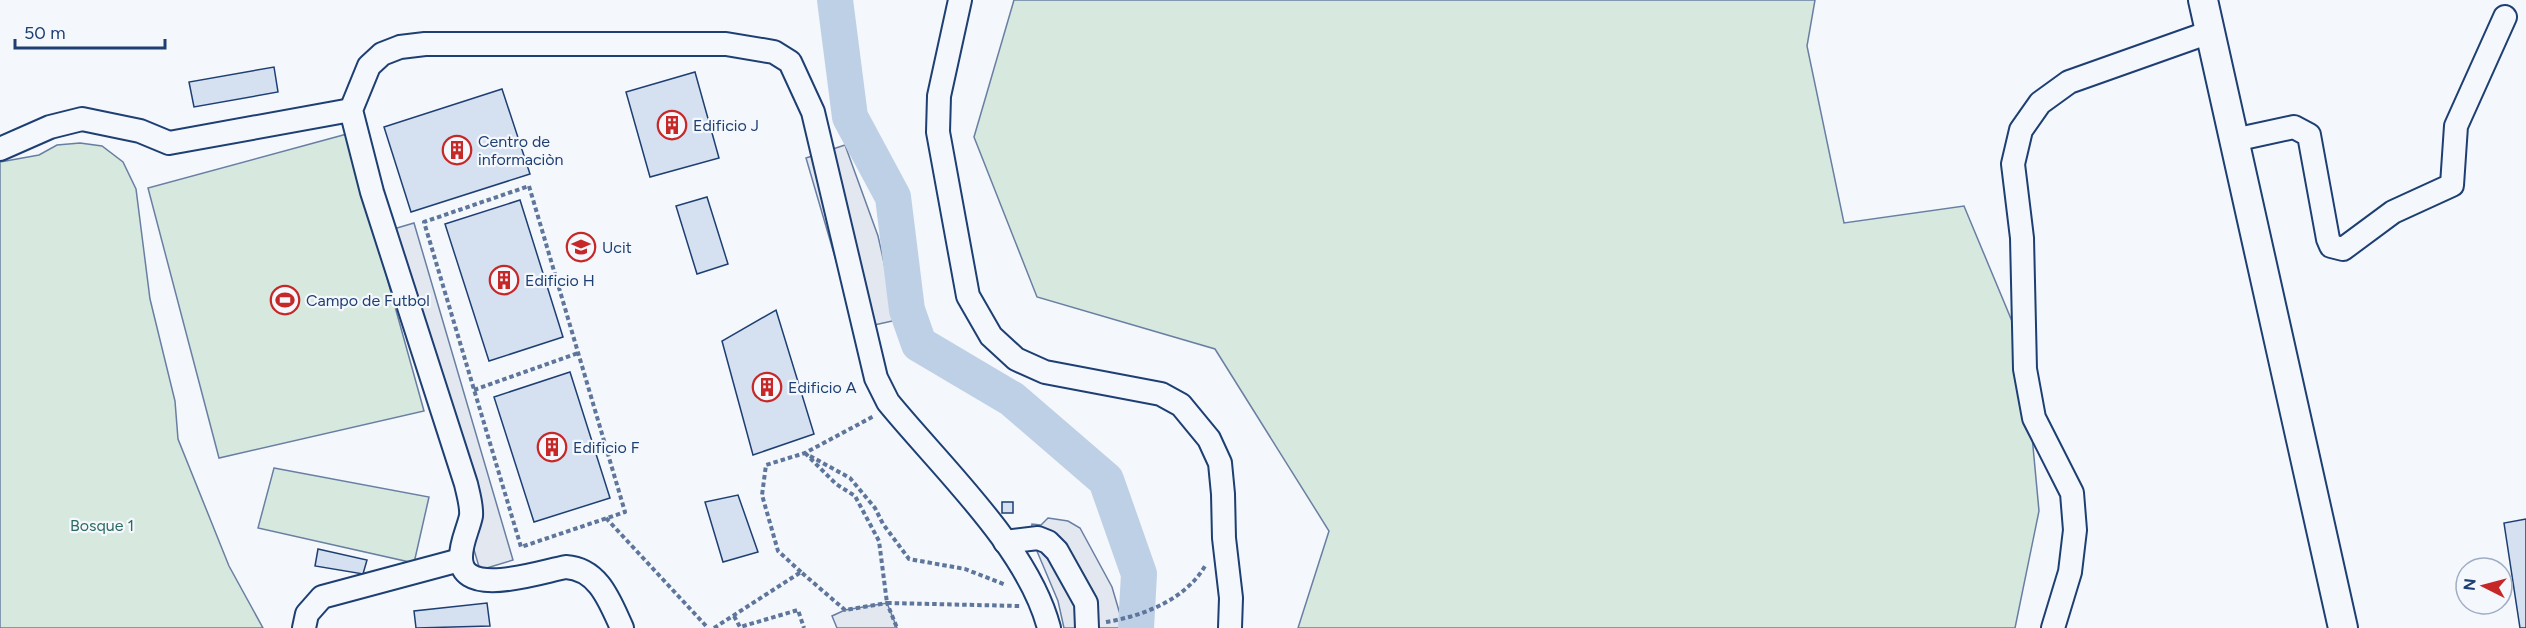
<svg xmlns="http://www.w3.org/2000/svg" width="2526" height="628" font-family="Figtree,sans-serif">
<style>
.green{fill:#d7e8df;stroke:#687fa3;stroke-width:1.5}
.parking{fill:#e3e8f0;stroke:#687fa3;stroke-width:1.5}
.lines{fill:none;stroke-linecap:round;stroke-linejoin:round}
.river{stroke:#bed0e5;stroke-width:36}
.building{fill:#d5e0f0;stroke:#1d3f73;stroke-width:1.5}
.minor-casing{stroke:#1d3f73;stroke-width:26}
.major-casing{stroke:#1d3f73;stroke-width:32}
.path{stroke:#5e769c;stroke-width:4;stroke-dasharray:4.5 3;stroke-linecap:butt}
.minor{stroke:#f4f7fb;stroke-width:22}
.major{stroke:#f4f7fb;stroke-width:28}
.labels{text-anchor:middle;stroke-width:4.5;stroke-linejoin:round;paint-order:stroke}
.poi-label{font-size:16px;fill:#1d3f73;stroke:#f4f7fb;text-anchor:start}
.park-label{font-size:16px;fill:#2c6c60;stroke:#f4f7fb}
</style>
<rect width="100%" height="100%" fill="#f4f7fb"/>
<g class="green">
<path d="M1014 0H1815L1807 46 1844 223 1964 206 2024 350 2039 511 2015 628H1298L1329 531 1215 349 1037 297 974 137Z"/>
<path d="M347 134 424 411 219 458 148 188Z"/>
<path d="M80 143 102 146 123 162 136 189 150 299 175 401 178 439 229 566 263 628H0V162L39 155 57 145Z"/>
<path d="M274 468 429 497 414 563 258 528Z"/>
</g>
<g class="parking">
<path d="M845 145 878 236 897 320 856 329 806 158Z"/>
<path d="M414 223 513 560 480 570 380 233Z"/>
<path d="M1048 518 1068 521 1080 528 1112 587 1122 621 1120 628H1064L1058 601 1031 537 1032 524 1041 525Z"/>
<path d="M887 603 897 628H837L832 616 845 610Z"/>
</g>
<g class="lines">
<path class="river" d="M835 0 850 117 893 197 907 310 919 344 1012 399 1106 480 1139 574 1136 628"/>
</g>
<g class="building">
<path d="M274 67 278 92 194 107 189 82Z"/>
<path d="M695 72 719 158 650 177 626 92Z"/>
<path d="M502 89 530 174 411 212 384 127Z"/>
<path d="M707 197 728 264 697 274 676 206Z"/>
<path d="M520 200 563 337 489 361 445 224Z"/>
<path d="M776 310 814 434 753 455 722 341Z"/>
<path d="M570 372 610 498 534 522 494 397Z"/>
<path d="M738 495 758 552 723 562 705 502Z"/>
<rect x="1002" y="502" width="11" height="11"/>
<path d="M2526 519V628H2520L2504 523Z"/>
<path d="M318 549 367 560 363 574 315 566Z"/>
<path d="M487 603 490 626 416 628 414 611Z"/>
</g>
<g class="lines">
<g class="minor-casing">
<g id="minor">
<path d="M960 0 939 96 938 132 968 296 991 336 1016 359 1045 372 1161 394 1181 405 1209 439 1220 463 1223 494 1224 538 1231 598 1230 628"/>
<path d="M2234 140 2294 127 2309 135 2328 239 2331 246 2343 249 2393 212 2452 185 2456 126 2505 17"/>
<path d="M0 149 50 127 82 119 140 131 169 143 351 110"/>
<path d="M1005 542 1038 538 1048 542 1057 551 1086 603 1087 628"/>
<path d="M304 628 307 614 322 597 460 560"/>
<path d="M622 628C610 602 599 569 566 567 542 571 460 600 461 557 461 542 468 530 471 516 472 506 468 493 466 484L372 192 351 110 369 66 382 54 400 47 425 44H726L774 52 790 62 813 112 876 378 888 402C941 467 1028 547 1049 628"/>
<path d="M2053 628 2070 572 2075 530 2072 493 2034 418 2025 369 2022 238 2013 164 2021 130 2040 103 2069 82 2210 32"/>
</g>
</g>
<g class="major-casing">
<path id="major" d="M2203 0 2343 628"/>
</g>
<g class="path">
<path d="M529 186 625 512 521 547 424 222Z"/>
<path d="M474 390 578 353"/>
<path d="M805 453 836 484 855 496 879 541 887 603 1020 606"/>
<path d="M810 456 850 478 875 508 883 524 909 559 965 569 1006 585"/>
<path d="M606 518 708 628"/>
<path d="M801 572 778 551 762 495 766 465 805 453 874 416"/>
<path d="M734 616 740 627 798 610 804 628"/>
<path d="M1106 622C1143 616 1185 600 1205 566"/>
<path d="M714 628 801 572 845 610 887 603 897 628"/>
</g>
<use href="#minor" class="minor"/>
<use href="#major" class="major"/>
</g>
<defs>
<g id="building-ring" transform="scale(1.5)"><circle r="9.5" fill="#f4f7fb" stroke="#c62828" stroke-width="1.5"/><path d="M-4-6H4V6H1V3H-1V6H-4ZM-2.5-4.3h1.7v1.8h-1.7ZM.8-4.3h1.7v1.8H.8ZM-2.5-1h1.7V.8h-1.7ZM.8-1h1.7V.8H.8Z" fill="#c62828"/></g>
<g id="university-ring" transform="scale(1.5)"><circle r="9.5" fill="#f4f7fb" stroke="#c62828" stroke-width="1.5"/><path d="M0-5L7-2L0 1L-7-2ZM-4 1L0 2.5L4 1V4Q0 6-4 4Z" fill="#c62828"/></g>
<g id="stadium-ring" transform="scale(1.5)"><circle r="9.5" fill="#f4f7fb" stroke="#c62828" stroke-width="1.5"/><path d="M0-5a6.5 5 0 1 0 0 10a6.5 5 0 1 0 0-10ZM-3.5-1.8h7v3.6h-7Z" fill="#c62828"/></g>
</defs>
<g fill-rule="evenodd">
<use href="#building-ring" x="672" y="125"/>
<use href="#building-ring" x="457" y="150"/>
<use href="#university-ring" x="581" y="247"/>
<use href="#building-ring" x="504" y="280"/>
<use href="#stadium-ring" x="285" y="300"/>
<use href="#building-ring" x="767" y="387"/>
<use href="#building-ring" x="552" y="447"/>
</g>
<g class="labels">
<g class="poi-label">
<text x="693" y="131">Edificio J</text>
<text x="478" y="147">Centro de<tspan x="478" dy="18">informaciòn</tspan></text>
<text x="602" y="253">Ucit</text>
<text x="525" y="286">Edificio H</text>
<text x="306" y="306">Campo de Futbol</text>
<text x="788" y="393">Edificio A</text>
<text x="573" y="453">Edificio F</text>
</g>
<g class="park-label">
<text x="102" y="531">Bosque 1</text>
</g>
</g>
<g transform="translate(2484 586) rotate(276)"><circle r="28" fill="#f4f7fb" stroke="#9eadc5" stroke-width="1.5"/>
<path d="M0-4.5L10 22L0 15L-10 22Z" fill="#c62828"/>
<text y="-9" font-size="16" font-weight="bold" text-anchor="middle" fill="#1d3f73">N</text>
</g>
<path d="M15 39v9h150v-9" fill="none" stroke="#1d3f73" stroke-width="3"/>
<text x="24" y="39" font-size="18" fill="#1d3f73" stroke="#f4f7fb" stroke-width="4.5" paint-order="stroke">50 m</text>
</svg>
